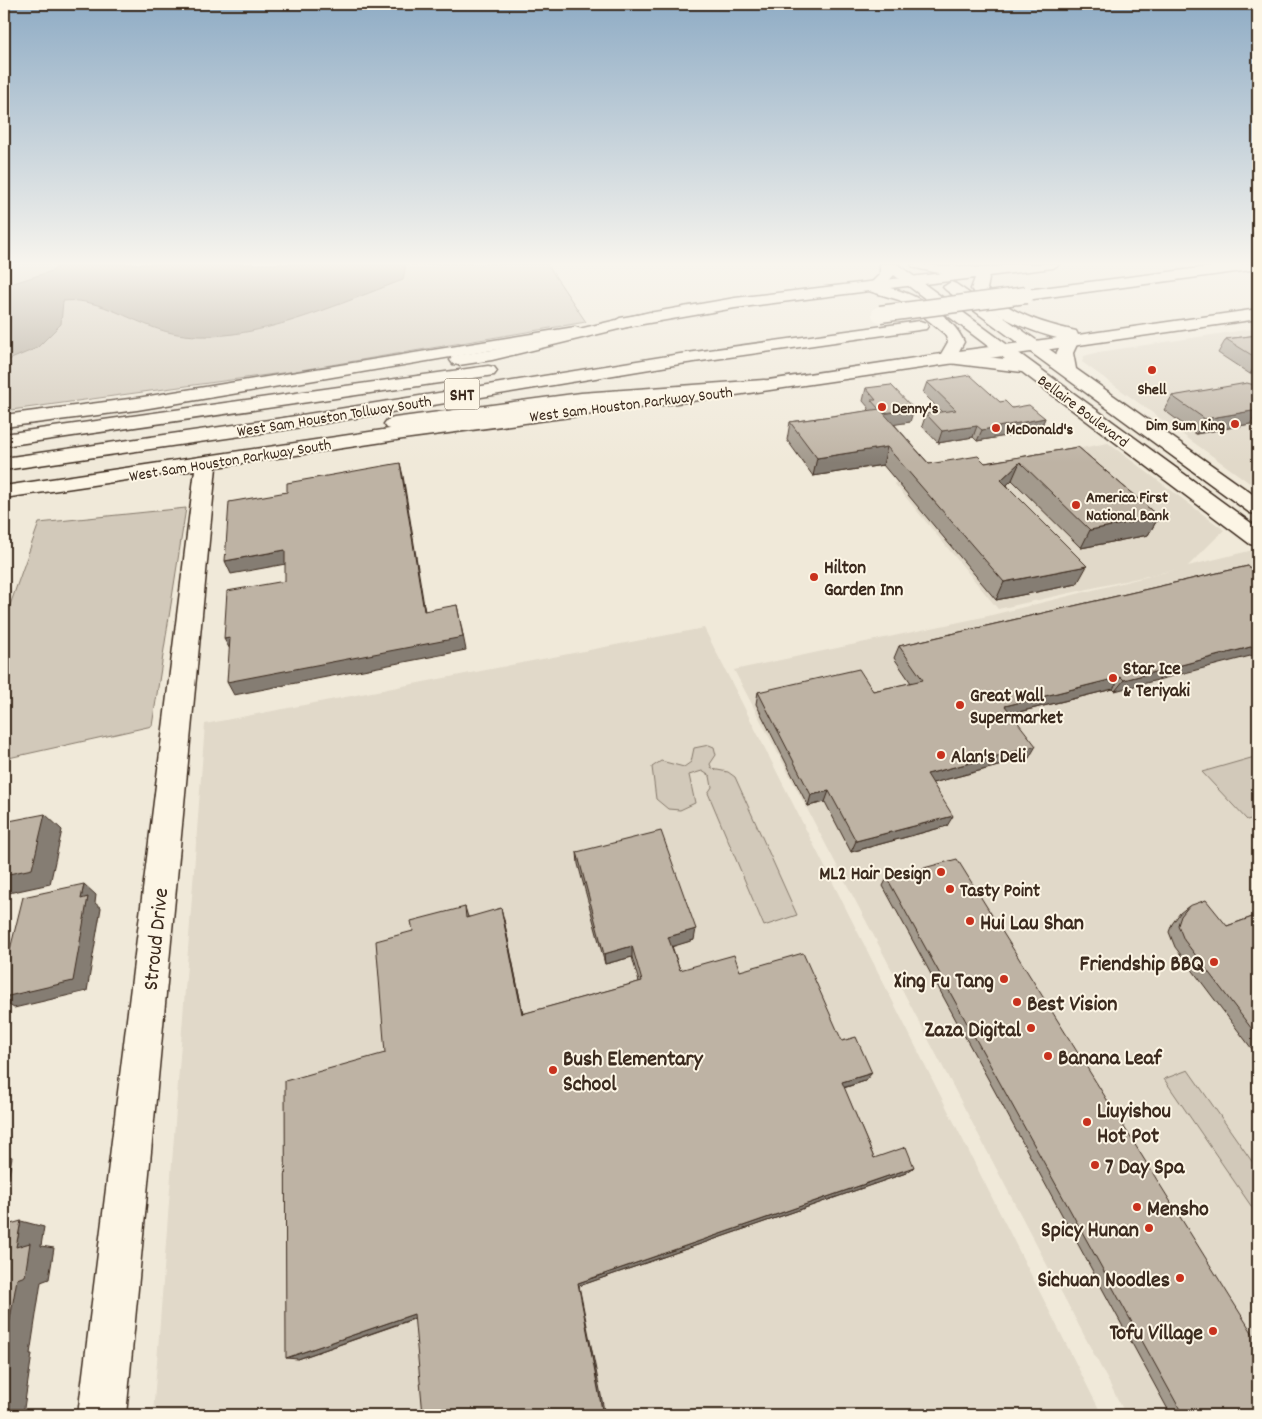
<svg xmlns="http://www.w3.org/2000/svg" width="1262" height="1419" font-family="Dekko,sans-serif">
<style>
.built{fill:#e1d9c9}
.green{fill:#d2c9ba;stroke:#867a6c}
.water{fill:#aaa091;stroke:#7e7163}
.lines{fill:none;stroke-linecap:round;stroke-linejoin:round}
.secondary-casing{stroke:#3b2a1e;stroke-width:3}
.primary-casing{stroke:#3b2a1e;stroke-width:3}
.highway-casing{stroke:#3b2a1e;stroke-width:3}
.secondary{fill:#fcf5e5;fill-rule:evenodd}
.primary{fill:#fcf5e5;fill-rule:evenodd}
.highway{fill:#fcf5e5;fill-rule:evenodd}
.highway-bridge-casing{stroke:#3b2a1e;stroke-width:19;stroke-linecap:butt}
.highway-bridge{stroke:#fcf5e5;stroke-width:16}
.wall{fill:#a39a8d;stroke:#3b2a1e}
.shaded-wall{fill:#857d73;stroke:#3b2a1e}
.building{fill:#beb3a4;stroke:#3b2a1e}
.poi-dot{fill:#c8321e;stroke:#fcf5e5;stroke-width:2}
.labels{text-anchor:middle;stroke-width:4;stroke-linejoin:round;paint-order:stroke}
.far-poi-label{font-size:16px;font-weight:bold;fill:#3b2a1e;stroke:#fcf5e5;text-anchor:start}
.far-street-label{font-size:16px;fill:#3b2a1e;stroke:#fcf5e5}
.shield{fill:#fcf5e5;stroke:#75675a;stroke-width:1}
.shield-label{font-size:18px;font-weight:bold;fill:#3b2a1e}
.poi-label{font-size:19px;font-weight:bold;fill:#3b2a1e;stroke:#fcf5e5;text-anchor:start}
.near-poi-label{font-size:22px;font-weight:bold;fill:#3b2a1e;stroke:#fcf5e5;text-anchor:start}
.near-street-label{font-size:22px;fill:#3b2a1e;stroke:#fcf5e5}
</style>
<rect width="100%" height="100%" fill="#f0e9d9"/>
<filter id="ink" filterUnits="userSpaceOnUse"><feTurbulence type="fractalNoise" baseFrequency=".02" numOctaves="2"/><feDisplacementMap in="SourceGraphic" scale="10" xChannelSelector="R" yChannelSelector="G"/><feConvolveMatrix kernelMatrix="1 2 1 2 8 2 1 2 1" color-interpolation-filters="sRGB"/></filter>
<g filter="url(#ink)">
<g class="built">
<path d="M1258 328V489L1082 362 1084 356 1099 352Z"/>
<path d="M1108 443 1224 530 1188 566 1253 550 1258 555V1415H1126L734 670 988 616 1174 570 998 609 894 483Z"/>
<path d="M704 628 1102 1415H153L205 724Z"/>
</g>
<g class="green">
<path d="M4 264H547L586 322 289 372 4 411Z"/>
<path d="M186 508 152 726 4 759V622L39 523Z"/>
<path d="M709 745 714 747 716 755 710 764 712 769 728 772 735 777 797 915 764 926 708 793 712 787 710 776 702 771 689 775 695 803 680 810 668 809 656 799 652 767 661 761 684 767 691 762 694 748Z"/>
<path d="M1258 756V817L1247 820 1202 772Z"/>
<path d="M1188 1070 1258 1170V1216L1164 1079Z"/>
</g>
<path class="water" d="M61 264H406L403 280C335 305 244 348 172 333 135 325 101 297 63 301L61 324 37 348 4 362V286L52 271Z"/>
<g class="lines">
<g class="secondary-casing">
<g id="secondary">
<path d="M1018 264H1060L1053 268 988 276 989 279 987 289C1010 314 1044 324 1076 331L1078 335 1258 309V319L722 397 403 439 216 467 126 1415H78L195 470 4 498V486L403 427 722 387 941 354 948 342 945 334 912 307 899 300 869 291 735 308 620 328 612 323 620 318 735 298ZM975 278 971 289C990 316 1027 330 1057 338L959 351 964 342C953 316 917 294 890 288Z"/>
<path d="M575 327 581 329 583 332 581 335 137 410 4 427V415L137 398Z"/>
</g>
</g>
<g class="primary-casing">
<g id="primary">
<path d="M880 264H897L1258 528V546L1250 544 1022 372 941 362 938 358 941 354 947 353 1005 359 894 275 882 288H872L869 285 880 274Z"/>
<path d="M911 264 987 268 994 272C985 284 927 271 913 267Z"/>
<path d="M951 282 956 284 1056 354 1065 336H1077L1079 340 1073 353 1076 369 1258 498V514L1250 513 946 290 943 287Z"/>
</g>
</g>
<g class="highway-casing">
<g id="highway">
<path d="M1232 264H1258V269L1026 300 1018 295 1026 290Z"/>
<path d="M650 312 656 314 658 317 656 320 492 360 459 365 453 364 450 360 453 356 492 350Z"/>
<path d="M920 321 926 323 928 326 926 329 680 364 283 430 4 470V458L283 418 680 354Z"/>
<path d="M488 366 494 367 497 371 494 375 4 446V434Z"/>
<path d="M764 380 770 381 773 385 770 389 581 405 394 430 387 428 384 424 387 420 394 418 581 393Z"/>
</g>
</g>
<use href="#secondary" class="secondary"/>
<use href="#primary" class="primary"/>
<use href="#highway" class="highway"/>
<g class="highway-bridge-casing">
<path id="highway-bridge" d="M880 314 1026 295"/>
</g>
<use href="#highway-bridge" class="highway-bridge"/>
</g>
<g class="wall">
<path d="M1258 335V373L1250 374 1218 353 1226 339Z"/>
<path d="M927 382 1000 402 1012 408 1045 418 1040 430 977 441 973 437 938 443 922 426 926 414 942 412 923 393Z"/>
<path d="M1258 386V426L1250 424 1196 434 1164 410 1172 396Z"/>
<path d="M866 388 910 422 894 424 929 464 985 463 1078 447 1159 517 1148 535 1081 548 1012 480 1007 485 1077 584 996 600 883 465 813 476 787 440 790 422 868 411 869 408 863 401Z"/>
<path d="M1248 566 1115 691 1113 689 1011 714 1029 758 932 783 947 826 851 852 825 802 808 806 756 704 758 692 873 691 911 683 894 658 899 646Z"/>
<path d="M577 852 694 940 672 946 680 970 740 971 842 1041 865 1081 844 1088 874 1158 914 1167 906 1173 579 1286 414 1319 298 1359 385 1053 413 931 465 907 468 917 504 920 523 1014 639 982 632 957 605 964 578 864Z"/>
<path d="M887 878 1258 1415H1171L883 886Z"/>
<path d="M1189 906 1227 926 1258 915V1057L1175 947 1169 932 1172 924 1180 913Z"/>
</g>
<g class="shaded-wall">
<path d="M1258 361V373L1250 374Z"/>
<path d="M914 409 910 422 879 427 883 414Z"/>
<path d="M1258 410V412L1250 424 1196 434 1205 419Z"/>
<path d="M1045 418 1040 430 977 441 982 430Z"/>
<path d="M977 426 973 437 938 443 942 431Z"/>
<path d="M887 447 883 465 813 476 817 458Z"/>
<path d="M1020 462 1012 480 994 497 1001 480Z"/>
<path d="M400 463 403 476 427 624 424 611Z"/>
<path d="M1159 517 1148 535 1081 548 1090 530Z"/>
<path d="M285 550 291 563 231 574 225 561Z"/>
<path d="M1087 566 1077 584 996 600 1004 582Z"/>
<path d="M457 605 466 650 234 695 227 682Z"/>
<path d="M230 638 231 651 224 639Z"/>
<path d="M1258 645V654L1115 691 1124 680Z"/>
<path d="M1121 677 1113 689 998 717 1005 706Z"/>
<path d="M1036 746 1029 758 921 786 927 774Z"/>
<path d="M829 791 825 802 808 806 811 795Z"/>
<path d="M45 814 62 830 50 884 4 894V875Z"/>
<path d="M953 816 947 826 851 852 856 841Z"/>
<path d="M84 884 96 895 95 903 101 908 87 991 14 1008 4 1002V997L81 899Z"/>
<path d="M501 908 504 920 525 1024 522 1014Z"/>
<path d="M696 929 694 940 668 948V937Z"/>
<path d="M632 946V957L605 964 604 954Z"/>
<path d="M872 1073 865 1081 836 1090 842 1082Z"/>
<path d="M4 1154 12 1157 4 1204Z"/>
<path d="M914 1167 906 1173 579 1286 605 1415H603L578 1283Z"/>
<path d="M21 1221 44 1227 41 1246 54 1248 49 1279 41 1282 30 1354H32L23 1415H4V1354L16 1247Z"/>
<path d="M414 1314 421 1316 298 1359 286 1358Z"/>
</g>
<g class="building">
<path d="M1258 335V359L1226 339Z"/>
<path d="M970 375 1000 402 1005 401 1012 408 1029 405 1045 418 982 430 977 426 942 431 926 414 956 410 927 382Z"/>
<path d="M1247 383 1258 386V410L1205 419 1172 396Z"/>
<path d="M891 385 914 409 884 413 880 409H879L871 400H876L866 388Z"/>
<path d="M880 409 929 464 978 456 985 463 1078 447 1159 517 1090 530 1020 462 1001 480 1087 566 1004 582 887 447 817 458 790 422Z"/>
<path d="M400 463 424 611 457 605 463 637 227 682 230 638 224 639 227 591 285 581V550L225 561 229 502 287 492V483Z"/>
<path d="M1248 566 1258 574V645L1124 680 1121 677 1005 706 1036 746 927 774 953 816 856 841 829 791 811 795 758 692 859 669 873 691 923 680 899 646Z"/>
<path d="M45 814 32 869 4 875V822Z"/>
<path d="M661 831 696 929 668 937 680 970 734 955 740 971 803 953 842 1041 856 1037 872 1073 842 1082 874 1158 906 1147 914 1167 578 1283 603 1415H423L414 1314 286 1358 285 1081 385 1053 376 941 413 931 411 921 465 907 466 918 501 908 522 1014 642 981 632 946 604 954 577 852Z"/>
<path d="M957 859 1258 1342V1415H1183L887 878Z"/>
<path d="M84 884 81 899 88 897 73 981 4 997V974L23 897Z"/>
<path d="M1206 900 1227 926 1258 915V1037L1184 940 1178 925 1181 916 1189 906Z"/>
<path d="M21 1221 16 1247 30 1243 25 1276 17 1279 4 1354 6 1353 4 1367V1226Z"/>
</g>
</g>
<linearGradient id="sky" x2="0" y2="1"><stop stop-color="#8facc5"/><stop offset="0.57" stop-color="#f8f5ee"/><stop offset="1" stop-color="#f8f5ee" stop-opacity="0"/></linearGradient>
<rect width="1262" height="463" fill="url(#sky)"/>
<g class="poi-dot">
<circle cx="1152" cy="370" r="5"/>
<circle cx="882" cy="407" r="5"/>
<circle cx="1235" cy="424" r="5"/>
<circle cx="996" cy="428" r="5"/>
<circle cx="1076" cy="505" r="5"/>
<circle cx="814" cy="577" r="5"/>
<circle cx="1113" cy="678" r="5"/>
<circle cx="960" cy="705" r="5"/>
<circle cx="941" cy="755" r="5"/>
<circle cx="941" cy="872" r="5"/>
<circle cx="950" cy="889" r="5"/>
<circle cx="970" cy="921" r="5"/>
<circle cx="1214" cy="962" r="5"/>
<circle cx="1004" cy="979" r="5"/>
<circle cx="1017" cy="1002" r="5"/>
<circle cx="1031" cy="1028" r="5"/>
<circle cx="1048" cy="1056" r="5"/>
<circle cx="553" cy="1070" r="5"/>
<circle cx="1087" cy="1122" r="5"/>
<circle cx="1095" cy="1165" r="5"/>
<circle cx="1137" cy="1207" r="5"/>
<circle cx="1149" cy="1228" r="5"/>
<circle cx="1180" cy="1278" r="5"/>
<circle cx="1213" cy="1331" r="5"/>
</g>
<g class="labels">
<g class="far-poi-label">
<text x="1152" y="394" text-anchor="middle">Shell</text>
<text x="892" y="413">Denny's</text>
<text x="1225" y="430" text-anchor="end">Dim Sum King</text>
<text x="1006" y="434">McDonald's</text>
<text x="1086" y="502">America First<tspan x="1086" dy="18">National Bank</tspan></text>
</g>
<g class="far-street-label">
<text transform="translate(631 403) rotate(-7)" y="6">West Sam Houston Parkway South</text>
<text transform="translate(1084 410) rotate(37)" y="6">Bellaire Boulevard</text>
<text transform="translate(334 415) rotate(-9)" y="6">West Sam Houston Tollway South</text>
<text transform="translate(230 459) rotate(-9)" y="6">West Sam Houston Parkway South</text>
</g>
<rect class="shield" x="444.5" y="378.5" width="35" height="31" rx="4"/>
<g class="shield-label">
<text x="462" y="400">SHT</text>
</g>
<g class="poi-label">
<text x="824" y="573">Hilton<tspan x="824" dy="22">Garden Inn</tspan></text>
<text x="1123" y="674">Star Ice<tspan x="1123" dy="22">&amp; Teriyaki</tspan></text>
<text x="970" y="701">Great Wall<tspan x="970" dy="22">Supermarket</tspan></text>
<text x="951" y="762">Alan's Deli</text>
<text x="931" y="879" text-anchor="end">ML2 Hair Design</text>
<text x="960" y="896">Tasty Point</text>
</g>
<g class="near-poi-label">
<text x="980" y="929">Hui Lau Shan</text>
<text x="1204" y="970" text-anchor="end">Friendship BBQ</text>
<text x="994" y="987" text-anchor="end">Xing Fu Tang</text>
<text x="1027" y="1010">Best Vision</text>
<text x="1021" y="1036" text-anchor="end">Zaza Digital</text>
<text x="1058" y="1064">Banana Leaf</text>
<text x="563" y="1065">Bush Elementary<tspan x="563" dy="25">School</tspan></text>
<text x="1097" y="1117">Liuyishou<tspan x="1097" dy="25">Hot Pot</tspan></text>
<text x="1105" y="1173">7 Day Spa</text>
<text x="1147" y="1215">Mensho</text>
<text x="1139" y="1236" text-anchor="end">Spicy Hunan</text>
<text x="1170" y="1286" text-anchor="end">Sichuan Noodles</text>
<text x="1203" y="1339" text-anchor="end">Tofu Village</text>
</g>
<g class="near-street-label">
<text transform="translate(154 939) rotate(-84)" y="8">Stroud Drive</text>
</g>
</g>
<rect width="1262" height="1419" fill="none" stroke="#fcf5e5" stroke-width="20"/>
<rect x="10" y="10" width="1242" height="1399" fill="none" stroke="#3b2a1e" stroke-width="2" filter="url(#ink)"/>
</svg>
